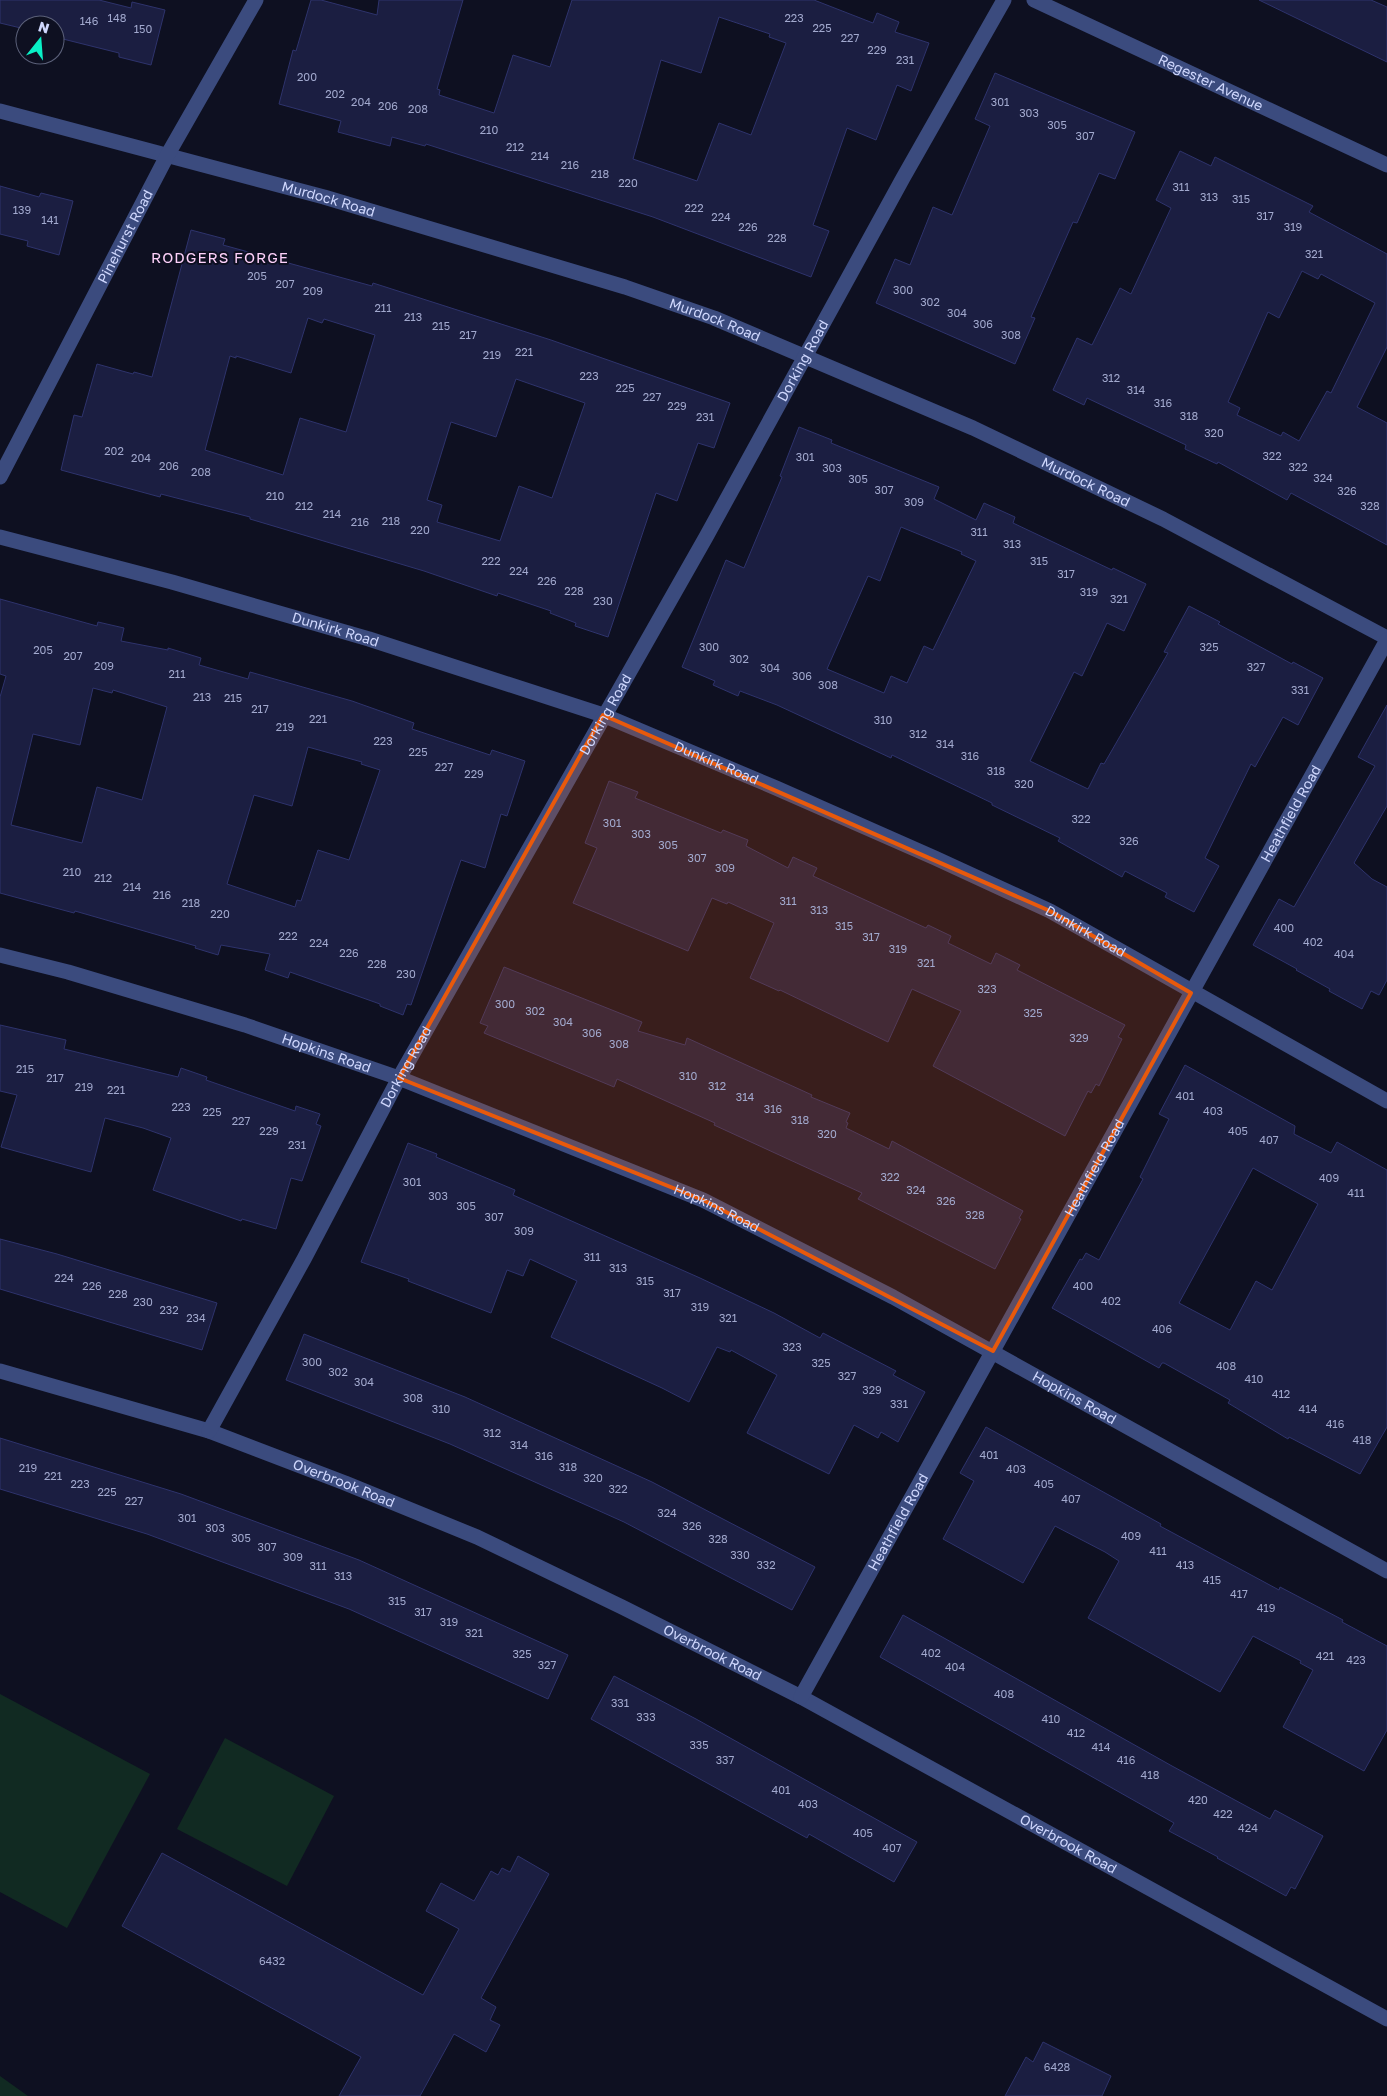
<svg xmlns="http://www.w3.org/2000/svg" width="1387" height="2096" font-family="'Golos Text',sans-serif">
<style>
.green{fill:#112a22}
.building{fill:#1b1e41;stroke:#2e336c;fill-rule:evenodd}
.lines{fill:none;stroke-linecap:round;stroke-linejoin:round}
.minor{stroke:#3b4b7e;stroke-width:15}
.marked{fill:#e8590c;fill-opacity:0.2;stroke:#e8590c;stroke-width:4;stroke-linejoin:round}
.labels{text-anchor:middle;stroke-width:4;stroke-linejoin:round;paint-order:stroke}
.number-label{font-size:11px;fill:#a2a9ce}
.street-label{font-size:14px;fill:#cfd7fd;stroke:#0e1021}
.neighbourhood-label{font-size:15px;letter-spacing:1px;fill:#fdd1fa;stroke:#0e1021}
</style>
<rect width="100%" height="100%" fill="#0e1021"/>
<g class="green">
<path d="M0 1694 150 1774 67 1928 0 1892Z"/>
<path d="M225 1738 334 1796 287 1886 177 1829Z"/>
<path d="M0 2076 28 2096H0Z"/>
</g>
<g class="building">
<path d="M0 0H99L131 8 132 2 165 10 151 65 119 57V53L55 37V25H25V29L0 23Z"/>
<path d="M311 0H321L377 15 379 0H463L437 89 440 90 439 95 494 113 513 55 550 67 572 0H814L873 23 877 13 899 22 895 32 929 43 911 91 897 85 876 140 847 128 813 225 829 231 811 277 653 217 426 144 425 146 392 137 390 146 338 132 341 121 279 104 293 50 296 51ZM719 17 770 34 769 37 786 43 751 135 719 123 697 181 633 159 661 60 701 73Z"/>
<path d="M1259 0H1371L1387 7V62Z"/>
<path d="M995 73 1135 132 1115 179 1099 173 1077 223 1073 222 1031 317 1035 318 1015 364 876 303 895 259 910 265 933 207 952 215 990 126 975 119Z"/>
<path d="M1180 151 1211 166 1215 157 1313 206 1309 212 1387 254V347L1357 407 1387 423V545L1291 493 1287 500 1218 462 1217 464 1185 449 1186 445 1087 398 1084 405 1053 390 1077 338 1092 345 1120 288 1131 294 1171 208 1156 200ZM1302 271 1318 279 1321 274 1375 303 1331 393 1327 391 1299 441 1283 432 1281 436 1237 415 1240 408 1228 402 1268 312 1279 318Z"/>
<path d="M0 186 39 197 41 193 73 201 59 255 27 246 28 241 0 234Z"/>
<path d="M191 230 225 239 223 245 372 286 373 283 551 340 730 403 714 448 698 443 677 501 656 493 608 637 575 626 576 623 550 613 551 611 498 593 497 596 424 571 250 519V517L161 494 160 497 61 470 74 415 82 417 97 364 133 374 134 372 152 377ZM308 318 322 323 324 319 375 335 346 432 300 418 283 475 205 450 230 356 236 358V356L291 373ZM516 379 585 403 552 498 519 486 500 541 437 522 442 505 427 500 451 422 496 437Z"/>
<path d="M799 427 832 440 831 443 939 487 934 499 976 520 984 503 1015 517 1013 523 1112 570 1113 568 1146 584 1124 631 1107 623 1082 676 1074 672 1030 761 1088 789 1101 763 1104 764 1168 653 1164 652 1189 606 1220 622 1218 624 1292 664 1293 662 1323 678 1298 725 1283 717 1255 767 1251 764 1205 858 1219 866 1194 912 1165 897 1167 893 1125 871 1122 877 1058 841 1060 838 992 805V803L892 755 891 758 777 705 740 691 738 696 713 685 715 681 682 667 726 560 744 568 782 477 780 476ZM901 527 962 552 961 554 976 561 933 650 924 646 907 683 891 676 884 693 827 669 868 576 880 581Z"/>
<path d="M0 599 97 626 98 622 124 628 121 641 168 650V648L201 658 199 665 248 679 250 672 352 701 414 723 412 729 490 755 492 750 525 761 507 816 501 814 485 868 461 860 411 1005 407 1004 403 1015 380 1006V1004L290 972 288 978 265 970 270 954 221 945 218 955 195 948 196 946 75 911 74 913 0 893V697L6 676 0 674ZM93 688 112 693 113 690 167 707 142 800 97 787 82 843 11 825 33 734 80 745ZM308 747 362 762 361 764 380 770 349 860 318 850 301 901 297 900 295 907 227 884 254 795 292 806Z"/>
<path d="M1387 705V806L1354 863 1372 879 1387 887V980L1379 995 1371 991 1362 1009 1329 991 1330 989 1296 970 1297 969 1253 945 1279 899 1294 907 1375 766 1358 757Z"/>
<path d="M609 781 638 792 635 798 721 833 723 830 748 840 746 846 788 868 793 857 817 868 813 876 926 928 928 925 951 936 948 943 991 964 996 953 1020 965 1017 970 1125 1025 1118 1037 1122 1039 1099 1086 1096 1084 1091 1093 1088 1091 1065 1136 933 1066 961 1011 912 989 888 1042 780 990 779 991 750 978 774 923 728 902 727 904 712 898 688 951 573 903 597 848 585 843Z"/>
<path d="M504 967 642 1022 638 1031 685 1045 687 1038 812 1095 811 1097 850 1113 846 1122 848 1123 846 1128 889 1149 892 1141 1023 1211 1019 1218 1021 1219 995 1269 858 1199 862 1193 714 1125 715 1123 617 1079 614 1087 484 1033 488 1026 480 1023Z"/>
<path d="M0 1025 66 1040 64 1049 178 1077 181 1068 207 1077 206 1080 295 1111 296 1106 320 1114 316 1124 321 1126 302 1181 291 1178 276 1229 242 1219 241 1221 153 1190 171 1138 143 1128 105 1118 91 1172 1 1147 17 1095 0 1091Z"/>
<path d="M1185 1065 1295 1126 1294 1134 1331 1153 1337 1142 1387 1170V1427L1360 1474 1289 1437 1288 1439 1228 1403 1230 1400 1164 1363H1162L1159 1368 1052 1308 1080 1259 1082 1260 1086 1253 1099 1260 1143 1179 1140 1177 1169 1119 1159 1114ZM1253 1168 1318 1204 1272 1290 1256 1281 1230 1330 1179 1303Z"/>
<path d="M408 1143 437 1154 436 1157 515 1190 513 1195 700 1278 774 1313 820 1338 823 1333 896 1371 893 1375 925 1392 898 1442 881 1432 878 1438 854 1425 829 1474 747 1433 777 1375 731 1350 730 1352 717 1347 689 1402 662 1388 551 1337 577 1281 530 1259 523 1276 507 1270 491 1313 408 1281 409 1279 361 1262Z"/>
<path d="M0 1239 57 1254 217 1303 202 1350 0 1289Z"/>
<path d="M304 1334 465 1397 652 1482 815 1567 792 1610 624 1522 450 1444 286 1380Z"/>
<path d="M986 1427 1161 1524 1160 1526 1279 1590 1280 1587 1343 1620 1342 1622 1387 1646V1730L1364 1771 1283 1727 1313 1670 1300 1663 1301 1661 1253 1636 1220 1692 1088 1618 1119 1561 1105 1552 1055 1526 1023 1583 943 1539 974 1481 960 1473Z"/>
<path d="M0 1438 181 1494 359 1560 568 1655 548 1699 349 1609 147 1534 0 1489Z"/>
<path d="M903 1615 1172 1766 1270 1819 1275 1810 1323 1836 1295 1889 1291 1887 1286 1896 1217 1858 1218 1857 1169 1831 1174 1823 880 1657Z"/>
<path d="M614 1676 696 1719 917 1842 894 1882 809 1834 807 1838 591 1719Z"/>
<path d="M162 1853 423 1995 459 1929 426 1911 441 1883 474 1901 491 1871 498 1875 502 1868 510 1872 518 1856 549 1874 481 1998 496 2007 490 2020 500 2025 486 2052 454 2034 420 2096H339L361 2057 122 1926Z"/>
<path d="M1043 2042 1111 2076 1102 2096H1005L1026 2057 1033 2062Z"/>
</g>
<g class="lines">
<g class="minor">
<path id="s1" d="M1034 0 1387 165"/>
<path id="s2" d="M0 111 324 197 625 287 714 318 973 428 1163 519 1387 638"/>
<path id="s3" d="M0 477 168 154 256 0"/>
<path id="s4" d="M0 537 172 582 369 639 603 715 776 788 935 858 1050 911 1387 1101"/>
<path id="s5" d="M0 955 68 972 245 1025 399 1078 703 1200 893 1297 1387 1571"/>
<path id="s6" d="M0 1371 209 1431 345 1483 477 1537 622 1607 801 1697 1387 2019"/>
<path id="s7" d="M209 1431 304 1259 399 1078 706 537 903 178 1004 0"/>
<path id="s8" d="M801 1697 1387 640"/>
</g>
</g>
<path class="marked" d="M603 715 1050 911 1191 993 993 1351 703 1200 399 1078Z"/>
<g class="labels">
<g class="number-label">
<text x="117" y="22">148</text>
<text x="794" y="22">223</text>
<text x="89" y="25">146</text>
<text x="822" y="32">225</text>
<text x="143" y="33">150</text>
<text x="850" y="42">227</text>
<text x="877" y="54">229</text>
<text x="905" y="64">231</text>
<text x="307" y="81">200</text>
<text x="335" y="98">202</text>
<text x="361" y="106">204</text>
<text x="1000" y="106">301</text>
<text x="388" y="110">206</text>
<text x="418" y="113">208</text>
<text x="1029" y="117">303</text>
<text x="1057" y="129">305</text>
<text x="489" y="134">210</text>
<text x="1085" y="140">307</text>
<text x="515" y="151">212</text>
<text x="540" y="160">214</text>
<text x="570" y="169">216</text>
<text x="600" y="178">218</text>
<text x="628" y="187">220</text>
<text x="1181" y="191">311</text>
<text x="1209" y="201">313</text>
<text x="1241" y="203">315</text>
<text x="694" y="212">222</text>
<text x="22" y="214">139</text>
<text x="1265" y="220">317</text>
<text x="721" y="221">224</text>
<text x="50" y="224">141</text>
<text x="748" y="231">226</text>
<text x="1293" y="231">319</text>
<text x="777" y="242">228</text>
<text x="1314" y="258">321</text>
<text x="257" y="280">205</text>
<text x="285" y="288">207</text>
<text x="903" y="294">300</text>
<text x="313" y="295">209</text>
<text x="930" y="306">302</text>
<text x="383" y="312">211</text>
<text x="957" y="317">304</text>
<text x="413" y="321">213</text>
<text x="983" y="328">306</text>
<text x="441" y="330">215</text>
<text x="468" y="339">217</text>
<text x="1011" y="339">308</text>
<text x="524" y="356">221</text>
<text x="492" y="359">219</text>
<text x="589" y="380">223</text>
<text x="1111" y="382">312</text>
<text x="625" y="392">225</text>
<text x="1136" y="394">314</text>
<text x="652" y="401">227</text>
<text x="1163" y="407">316</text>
<text x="677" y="410">229</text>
<text x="1189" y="420">318</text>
<text x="705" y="421">231</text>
<text x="1214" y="437">320</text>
<text x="114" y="455">202</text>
<text x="1272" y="460">322</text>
<text x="805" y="461">301</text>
<text x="141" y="462">204</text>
<text x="169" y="470">206</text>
<text x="1298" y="471">322</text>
<text x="832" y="472">303</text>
<text x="201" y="476">208</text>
<text x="1323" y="482">324</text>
<text x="858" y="483">305</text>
<text x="884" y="494">307</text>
<text x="1347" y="495">326</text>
<text x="275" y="500">210</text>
<text x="914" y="506">309</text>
<text x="304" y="510">212</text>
<text x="1370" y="510">328</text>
<text x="332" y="518">214</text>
<text x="391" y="525">218</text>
<text x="360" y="526">216</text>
<text x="420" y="534">220</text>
<text x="979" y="536">311</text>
<text x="1012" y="548">313</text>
<text x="491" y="565">222</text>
<text x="1039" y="565">315</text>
<text x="519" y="575">224</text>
<text x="1066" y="578">317</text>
<text x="547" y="585">226</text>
<text x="574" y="595">228</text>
<text x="1089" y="596">319</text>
<text x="1119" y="603">321</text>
<text x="603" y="605">230</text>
<text x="709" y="651">300</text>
<text x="1209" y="651">325</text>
<text x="43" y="654">205</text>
<text x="73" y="660">207</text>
<text x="739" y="663">302</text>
<text x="104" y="670">209</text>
<text x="1256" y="671">327</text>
<text x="770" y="672">304</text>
<text x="177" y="678">211</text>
<text x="802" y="680">306</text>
<text x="828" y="689">308</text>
<text x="1300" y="694">331</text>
<text x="202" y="701">213</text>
<text x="233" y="702">215</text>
<text x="260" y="713">217</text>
<text x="318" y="723">221</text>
<text x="883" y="724">310</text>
<text x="285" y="731">219</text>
<text x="918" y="738">312</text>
<text x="383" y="745">223</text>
<text x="945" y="748">314</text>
<text x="418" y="756">225</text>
<text x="970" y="760">316</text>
<text x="444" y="771">227</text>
<text x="996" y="775">318</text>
<text x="474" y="778">229</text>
<text x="1024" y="788">320</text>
<text x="1081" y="823">322</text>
<text x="612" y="827">301</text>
<text x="641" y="838">303</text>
<text x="1129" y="845">326</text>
<text x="668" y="849">305</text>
<text x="697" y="862">307</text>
<text x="725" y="872">309</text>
<text x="72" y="876">210</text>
<text x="103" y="882">212</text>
<text x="132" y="891">214</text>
<text x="162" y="899">216</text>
<text x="788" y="905">311</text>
<text x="191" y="907">218</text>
<text x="819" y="914">313</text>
<text x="220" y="918">220</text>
<text x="844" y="930">315</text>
<text x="1284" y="932">400</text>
<text x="288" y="940">222</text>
<text x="871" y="941">317</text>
<text x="1313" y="946">402</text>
<text x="319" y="947">224</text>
<text x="898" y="953">319</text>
<text x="349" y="957">226</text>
<text x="1344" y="958">404</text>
<text x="926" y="967">321</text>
<text x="377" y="968">228</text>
<text x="406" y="978">230</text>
<text x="987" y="993">323</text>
<text x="505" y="1008">300</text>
<text x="535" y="1015">302</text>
<text x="1033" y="1017">325</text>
<text x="563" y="1026">304</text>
<text x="592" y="1037">306</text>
<text x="1079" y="1042">329</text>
<text x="619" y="1048">308</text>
<text x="25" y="1073">215</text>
<text x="688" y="1080">310</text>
<text x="55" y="1082">217</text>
<text x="717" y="1090">312</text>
<text x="84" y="1091">219</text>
<text x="116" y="1094">221</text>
<text x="1185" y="1100">401</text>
<text x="745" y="1101">314</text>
<text x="181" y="1111">223</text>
<text x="773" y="1113">316</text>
<text x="1213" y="1115">403</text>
<text x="212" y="1116">225</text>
<text x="800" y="1124">318</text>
<text x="241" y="1125">227</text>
<text x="269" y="1135">229</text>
<text x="1238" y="1135">405</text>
<text x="827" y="1138">320</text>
<text x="1269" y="1144">407</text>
<text x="297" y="1149">231</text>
<text x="890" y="1181">322</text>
<text x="1329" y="1182">409</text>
<text x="412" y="1186">301</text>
<text x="916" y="1194">324</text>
<text x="1356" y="1197">411</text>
<text x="438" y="1200">303</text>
<text x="946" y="1205">326</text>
<text x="466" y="1210">305</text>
<text x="975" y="1219">328</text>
<text x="494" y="1221">307</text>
<text x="524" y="1235">309</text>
<text x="592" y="1261">311</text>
<text x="618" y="1272">313</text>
<text x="64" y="1282">224</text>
<text x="645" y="1285">315</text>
<text x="92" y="1290">226</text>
<text x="1083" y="1290">400</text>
<text x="672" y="1297">317</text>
<text x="118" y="1298">228</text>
<text x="1111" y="1305">402</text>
<text x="143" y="1306">230</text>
<text x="700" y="1311">319</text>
<text x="169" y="1314">232</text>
<text x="196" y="1322">234</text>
<text x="728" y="1322">321</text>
<text x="1162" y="1333">406</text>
<text x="792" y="1351">323</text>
<text x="312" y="1366">300</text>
<text x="821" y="1367">325</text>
<text x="1226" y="1370">408</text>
<text x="338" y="1376">302</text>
<text x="847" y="1380">327</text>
<text x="1254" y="1383">410</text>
<text x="364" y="1386">304</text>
<text x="872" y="1394">329</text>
<text x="1281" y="1398">412</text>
<text x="413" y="1402">308</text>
<text x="899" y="1408">331</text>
<text x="441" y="1413">310</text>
<text x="1308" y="1413">414</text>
<text x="1335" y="1428">416</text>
<text x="492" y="1437">312</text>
<text x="1362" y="1444">418</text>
<text x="519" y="1449">314</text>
<text x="989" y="1459">401</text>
<text x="544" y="1460">316</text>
<text x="568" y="1471">318</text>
<text x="28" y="1472">219</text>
<text x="1016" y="1473">403</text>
<text x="53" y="1480">221</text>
<text x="593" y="1482">320</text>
<text x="80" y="1488">223</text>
<text x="1044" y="1488">405</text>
<text x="618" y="1493">322</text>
<text x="107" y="1496">225</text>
<text x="1071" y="1503">407</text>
<text x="134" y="1505">227</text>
<text x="667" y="1517">324</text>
<text x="187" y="1522">301</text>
<text x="692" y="1530">326</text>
<text x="215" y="1532">303</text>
<text x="1131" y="1540">409</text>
<text x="241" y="1542">305</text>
<text x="718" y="1543">328</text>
<text x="267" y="1551">307</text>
<text x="1158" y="1555">411</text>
<text x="740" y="1559">330</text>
<text x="293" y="1561">309</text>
<text x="766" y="1569">332</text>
<text x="1185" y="1569">413</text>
<text x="318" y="1570">311</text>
<text x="343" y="1580">313</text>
<text x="1212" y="1584">415</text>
<text x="1239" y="1598">417</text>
<text x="397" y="1605">315</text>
<text x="1266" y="1612">419</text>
<text x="423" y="1616">317</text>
<text x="449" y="1626">319</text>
<text x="474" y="1637">321</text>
<text x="931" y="1657">402</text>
<text x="522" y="1658">325</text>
<text x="1325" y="1660">421</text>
<text x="1356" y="1664">423</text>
<text x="547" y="1669">327</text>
<text x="955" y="1671">404</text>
<text x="1004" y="1698">408</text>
<text x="620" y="1707">331</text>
<text x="646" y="1721">333</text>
<text x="1051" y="1723">410</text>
<text x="1076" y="1737">412</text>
<text x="699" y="1749">335</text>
<text x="1101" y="1751">414</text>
<text x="725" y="1764">337</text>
<text x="1126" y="1764">416</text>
<text x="1150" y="1779">418</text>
<text x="781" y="1794">401</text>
<text x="1198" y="1804">420</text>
<text x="808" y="1808">403</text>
<text x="1223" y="1818">422</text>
<text x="1248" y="1832">424</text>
<text x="863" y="1837">405</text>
<text x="892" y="1852">407</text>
<text x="272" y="1965">6432</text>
<text x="1057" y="2071">6428</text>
</g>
<g class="street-label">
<text dy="5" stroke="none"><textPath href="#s1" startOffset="195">Regester Avenue</textPath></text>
<text dy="5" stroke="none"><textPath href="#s2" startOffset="340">Murdock Road</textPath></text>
<text dy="5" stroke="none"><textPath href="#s3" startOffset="271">Pinehurst Road</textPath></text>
<text dy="5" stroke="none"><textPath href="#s2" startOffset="745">Murdock Road</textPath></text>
<text dy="5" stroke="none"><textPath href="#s7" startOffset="1224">Dorking Road</textPath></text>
<text dy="5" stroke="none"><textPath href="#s2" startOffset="1150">Murdock Road</textPath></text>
<text dy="5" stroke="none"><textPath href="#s4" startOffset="348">Dunkirk Road</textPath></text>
<text dy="5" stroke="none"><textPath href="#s7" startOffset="819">Dorking Road</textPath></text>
<text dy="5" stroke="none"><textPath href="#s4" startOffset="752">Dunkirk Road</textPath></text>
<text dy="5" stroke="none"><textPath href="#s8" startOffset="1010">Heathfield Road</textPath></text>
<text dy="5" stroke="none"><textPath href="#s4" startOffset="1158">Dunkirk Road</textPath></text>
<text dy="5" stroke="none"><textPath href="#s5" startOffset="341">Hopkins Road</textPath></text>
<text dy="5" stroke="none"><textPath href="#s7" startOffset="414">Dorking Road</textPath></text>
<text dy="5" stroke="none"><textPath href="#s8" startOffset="605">Heathfield Road</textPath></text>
<text dy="5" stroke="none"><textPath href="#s5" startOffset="761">Hopkins Road</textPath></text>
<text dy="5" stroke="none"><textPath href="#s5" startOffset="1166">Hopkins Road</textPath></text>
<text dy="5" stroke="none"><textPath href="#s6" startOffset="362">Overbrook Road</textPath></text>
<text dy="5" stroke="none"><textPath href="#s8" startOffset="200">Heathfield Road</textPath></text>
<text dy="5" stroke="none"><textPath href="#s6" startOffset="768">Overbrook Road</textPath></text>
<text dy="5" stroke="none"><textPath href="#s6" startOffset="1172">Overbrook Road</textPath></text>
</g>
<g class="neighbourhood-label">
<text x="220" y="263">RODGERS FORGE</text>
</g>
</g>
<g transform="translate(40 40) rotate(17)"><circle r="24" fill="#0e1021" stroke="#5b6079"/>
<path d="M0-4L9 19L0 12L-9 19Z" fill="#09f0c6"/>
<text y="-8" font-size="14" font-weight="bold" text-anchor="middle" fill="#cfd7fd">N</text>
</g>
</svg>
